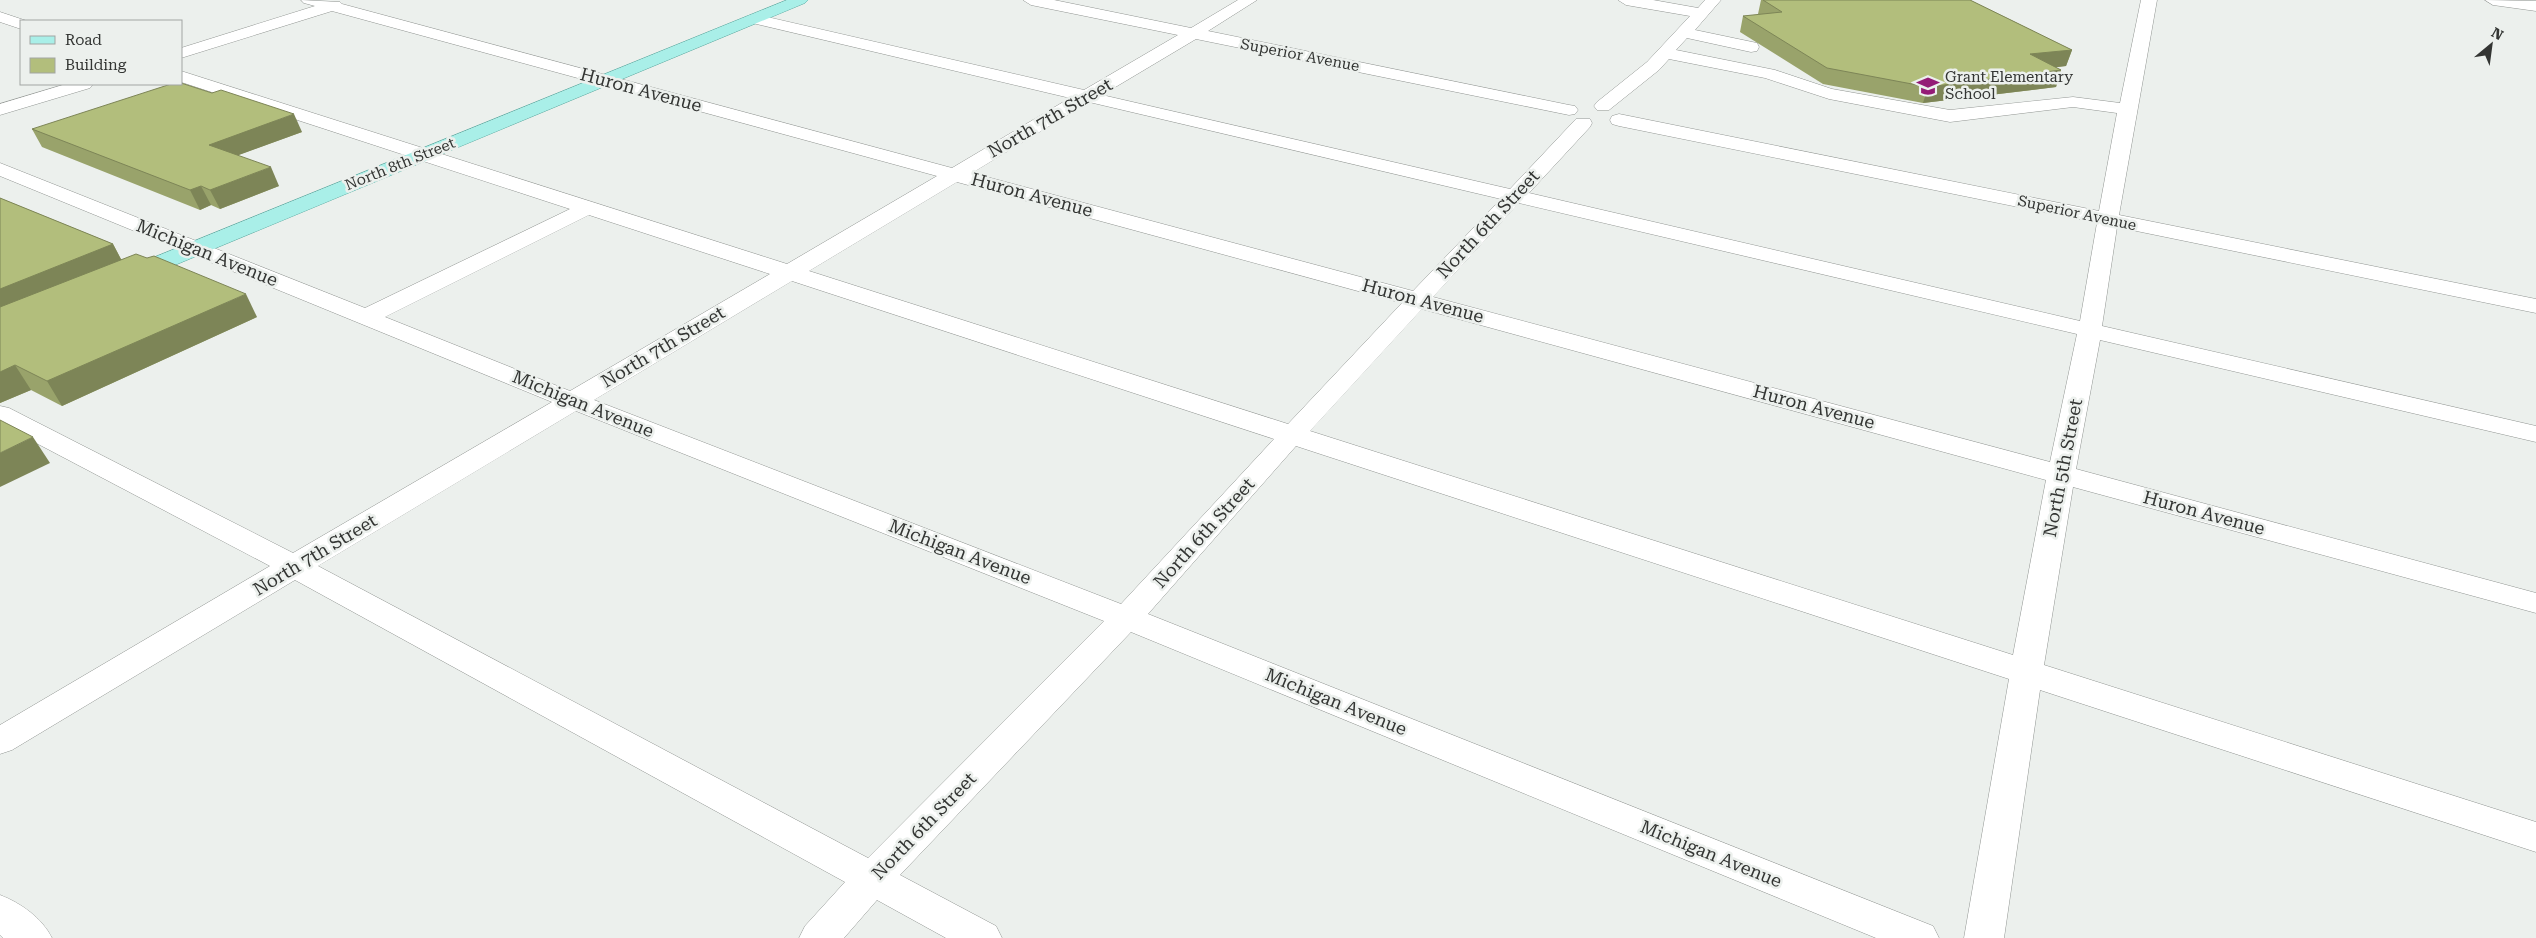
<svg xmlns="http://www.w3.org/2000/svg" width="2536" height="938" font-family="'Roboto Serif',serif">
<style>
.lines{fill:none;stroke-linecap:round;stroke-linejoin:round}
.minor-casing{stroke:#919592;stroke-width:1}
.major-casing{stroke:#5aa79e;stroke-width:1}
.minor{fill:#fff;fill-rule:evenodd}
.major{fill:#a9efe8;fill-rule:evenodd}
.wall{fill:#99a36b}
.shaded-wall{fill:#7d8557}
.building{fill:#b2be7c;stroke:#7d8557}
.labels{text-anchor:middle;stroke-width:5;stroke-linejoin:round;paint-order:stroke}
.far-street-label{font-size:15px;fill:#333533;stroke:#ecf0ed}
.far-poi-label{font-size:15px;fill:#333533;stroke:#ecf0ed;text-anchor:start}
.street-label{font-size:18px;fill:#333533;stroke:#ecf0ed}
</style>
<rect width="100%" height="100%" fill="#ecf0ed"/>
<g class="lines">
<g class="minor-casing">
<g id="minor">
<path d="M301 0 340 2 342 4 952 168 1070 98 748 22 746 19 748 16 754 14 1084 90 1178 35 1031 5 1023 0H1054L1191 28 1238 0H1257L1208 31 1569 105 1575 106 1578 110 1575 114 1569 115 1196 39 1102 95 1510 189 1576 119H1590L1592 123 1590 127 1529 193 2080 321 2097 223 1619 126 1612 124 1610 120 1612 116 1619 114 2099 211 2117 113 2073 107 1950 122 1829 99 1765 78 1669 59 1659 70 1609 110H1597L1594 106 1597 102 1647 62 1690 16 1626 5 1618 0H1653L1698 8 1705 0H1721L1695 30 1757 43 1759 47 1757 51 1751 52 1687 38 1676 50 1775 70 1832 89 1950 110 2073 97 2120 103 2141 0H2157L2119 215 2536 299V313L2117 227 2102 326 2536 426V442L2100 340 2076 469 2536 593V613L2073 487 2044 665 2536 822V852L2040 690 2004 938H1964L2009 679 1296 446 1148 614 1933 926 1939 938H1876L1131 632 900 875 996 926 1002 938H946L877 900 844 938H799L805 926 845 882 295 580 12 750 0 754V725L270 566 0 424V406L9 408 293 553 552 402 0 176V163L365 308 570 209 181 82V71L787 264 937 176 332 11 181 58V48L315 6 304 3ZM1089 102 1501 199 1413 291 972 173ZM957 182 1402 303 1288 424 809 271ZM1519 203 2077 334 2050 462 1433 297ZM589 215 770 274 570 391 385 317ZM792 281 1274 439 1121 604 594 400ZM1422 309 2046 480 2013 655 1310 431ZM576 411 1104 621 868 858 318 566Z"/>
<path d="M2485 0 2536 1V11L2493 5Z"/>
<path d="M0 12 27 21H21V29L0 22Z"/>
<path d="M66 84H93L90 88 0 115V104Z"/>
<path d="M0 895C21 903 42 918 52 938H3L0 935Z"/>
</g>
</g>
<g class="major-casing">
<path id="major" d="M787 0H808L805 3 139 280 131 282 123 280 120 275 123 270Z"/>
</g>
<use href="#minor" class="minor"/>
<use href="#major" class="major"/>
</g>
<g class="wall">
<path d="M1761 0H1970L2072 50 2066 66 2055 67 2061 70 2056 87 1923 103 1823 84 1740 32 1743 16 1759 15 1758 14Z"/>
<path d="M212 93 302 132 238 155 279 186 220 209 211 205 200 210 42 147 32 129Z"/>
<path d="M0 198 113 244 121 259 257 317 62 406 31 390 0 403Z"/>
</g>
<g class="shaded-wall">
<path d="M2072 50 2066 66 2025 71 2030 54Z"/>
<path d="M2061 70 2056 87 1923 103 1928 87Z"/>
<path d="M294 114 302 132 217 163 209 145Z"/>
<path d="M271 167 279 186 220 209 210 190Z"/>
<path d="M201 186 211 205 200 210 190 190Z"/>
<path d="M113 244 125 267 0 318V289Z"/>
<path d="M246 294 257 317 62 406 47 381Z"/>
<path d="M15 365 31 390 0 403V372Z"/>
<path d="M33 437 50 463 0 487V453Z"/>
</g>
<g class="building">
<path d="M1763 0H1970L2072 50 2030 54 2061 70 1928 87 1827 68 1743 16 1782 12Z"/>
<path d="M181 83 212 93 221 90 294 114 209 145 271 167 210 190 201 186 190 190 32 129 171 84H181Z"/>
<path d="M0 198 113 244 0 289Z"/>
<path d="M136 254 147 258 154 256 246 294 47 381 15 365 0 372V307Z"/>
<path d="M0 420 33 437 0 453Z"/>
</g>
<defs>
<g id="school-bare" transform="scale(1.725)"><path d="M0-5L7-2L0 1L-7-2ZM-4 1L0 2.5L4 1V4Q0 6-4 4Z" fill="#941b76" stroke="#ecf0ed" stroke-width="2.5" paint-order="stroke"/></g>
</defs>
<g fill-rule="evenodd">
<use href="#school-bare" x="1928" y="86"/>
</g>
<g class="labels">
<g class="far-street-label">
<text transform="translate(1300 55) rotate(11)" y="5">Superior Avenue</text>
<text transform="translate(400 164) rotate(-22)" y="5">North 8th Street</text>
<text transform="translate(2077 213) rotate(12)" y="5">Superior Avenue</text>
</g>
<g class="far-poi-label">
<text x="1945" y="82">Grant Elementary<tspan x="1945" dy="17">School</tspan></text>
</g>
<g class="street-label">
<text transform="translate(641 90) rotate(15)" y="6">Huron Avenue</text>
<text transform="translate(1050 118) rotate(-30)" y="6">North 7th Street</text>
<text transform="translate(1032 195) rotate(15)" y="6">Huron Avenue</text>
<text transform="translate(1488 224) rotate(-47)" y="6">North 6th Street</text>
<text transform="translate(207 253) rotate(22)" y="6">Michigan Avenue</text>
<text transform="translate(1423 301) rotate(15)" y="6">Huron Avenue</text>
<text transform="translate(663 347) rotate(-31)" y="6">North 7th Street</text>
<text transform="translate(583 404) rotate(22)" y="6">Michigan Avenue</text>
<text transform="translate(1814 407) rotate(15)" y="6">Huron Avenue</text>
<text transform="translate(2063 468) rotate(-79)" y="6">North 5th Street</text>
<text transform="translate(2204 513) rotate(15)" y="6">Huron Avenue</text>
<text transform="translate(1204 533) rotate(-48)" y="6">North 6th Street</text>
<text transform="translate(960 552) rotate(21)" y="6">Michigan Avenue</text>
<text transform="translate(315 555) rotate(-31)" y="6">North 7th Street</text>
<text transform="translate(1336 702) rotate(22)" y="6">Michigan Avenue</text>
<text transform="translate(924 826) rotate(-46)" y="6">North 6th Street</text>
<text transform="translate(1711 854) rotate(22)" y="6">Michigan Avenue</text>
</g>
</g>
<rect x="20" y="20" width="162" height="65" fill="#ecf0ed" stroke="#a2a5a3"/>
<rect x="30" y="36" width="25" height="8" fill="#a9efe8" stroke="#a2a5a3"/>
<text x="65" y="45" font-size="15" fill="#333533">Road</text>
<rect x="30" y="58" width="25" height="15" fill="#b2be7c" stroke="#a2a5a3"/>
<text x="65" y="70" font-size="15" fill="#333533">Building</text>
<g transform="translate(2491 45) rotate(29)" stroke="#ecf0ed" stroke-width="4" paint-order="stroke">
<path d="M0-4L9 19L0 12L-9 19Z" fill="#333533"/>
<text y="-8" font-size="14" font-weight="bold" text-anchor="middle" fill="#333533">N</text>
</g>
</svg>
